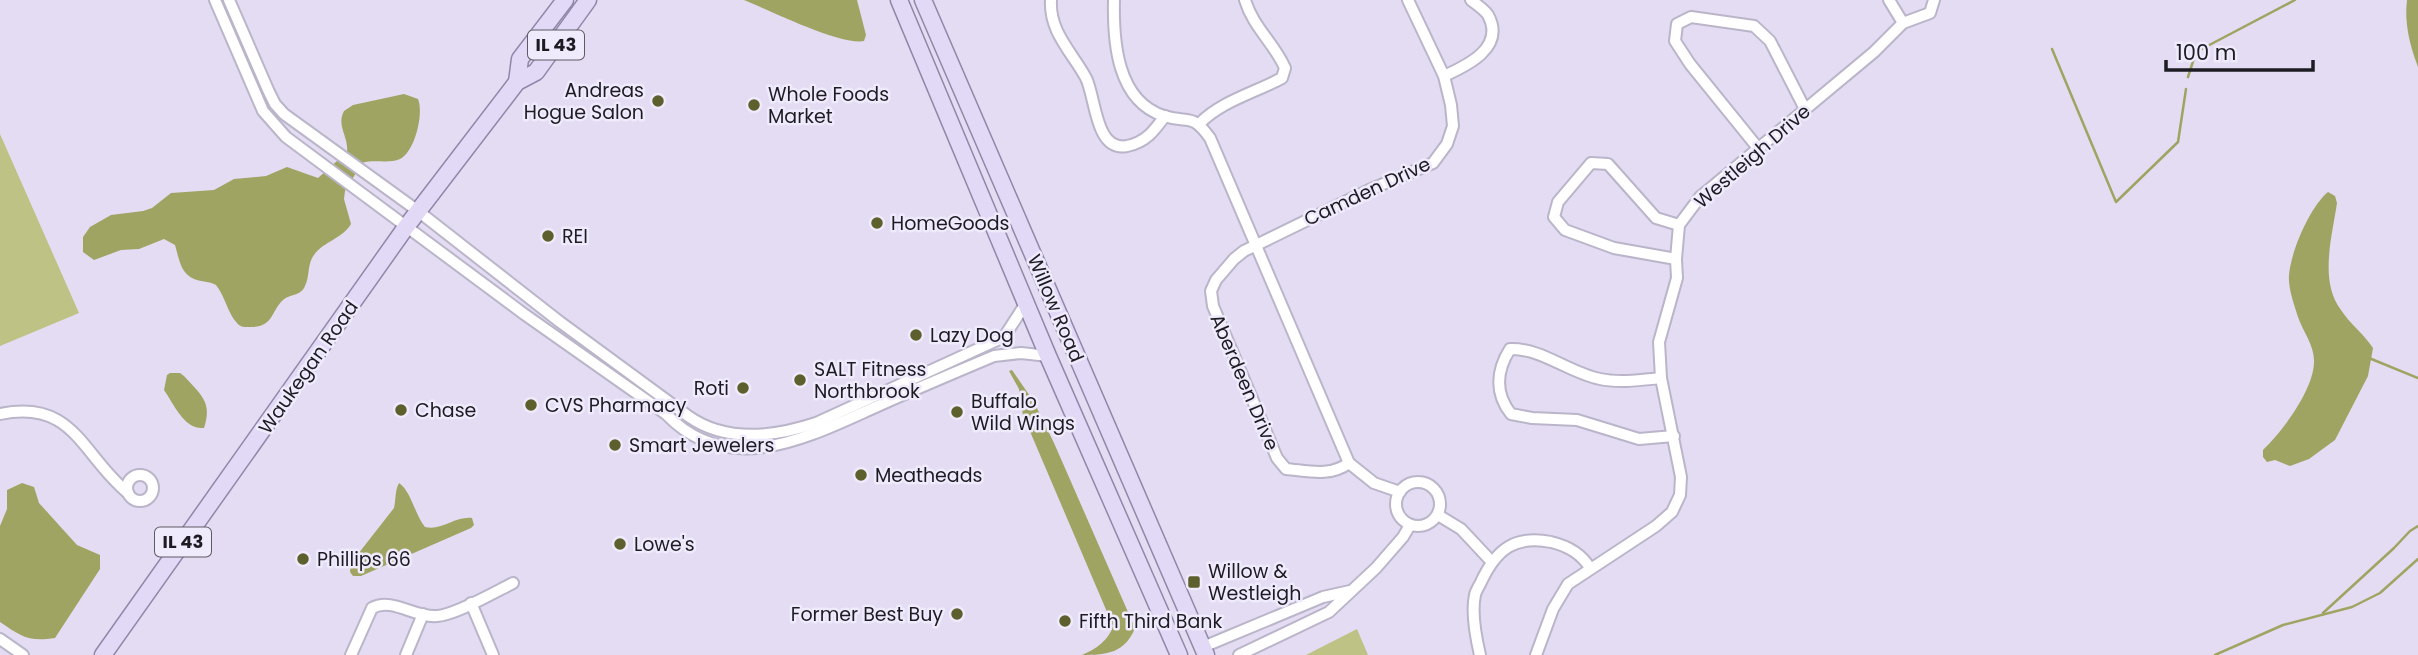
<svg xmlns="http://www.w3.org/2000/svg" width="2418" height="655" font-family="Poppins,sans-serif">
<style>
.green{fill:#bec284}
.water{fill:#a0a462}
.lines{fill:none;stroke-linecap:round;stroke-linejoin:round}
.stream{stroke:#a0a462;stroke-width:2.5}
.minor-casing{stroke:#bbb5ca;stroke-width:14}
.primary-casing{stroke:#9187a8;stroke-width:19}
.minor{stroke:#fff;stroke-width:10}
.primary{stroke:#e2d9f6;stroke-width:16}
.poi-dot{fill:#5d602d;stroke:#efeafc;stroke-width:2.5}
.labels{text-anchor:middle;stroke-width:5;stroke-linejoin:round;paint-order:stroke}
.shield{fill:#efeafc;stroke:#5d5a64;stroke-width:2}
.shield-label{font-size:18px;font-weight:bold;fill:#1e1c23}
.poi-label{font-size:19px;fill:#1e1c23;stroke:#efeafc;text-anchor:start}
.street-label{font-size:19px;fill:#1e1c23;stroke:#efeafc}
</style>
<rect width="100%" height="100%" fill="#e3dcf2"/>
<g class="green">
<path d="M0 134 79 313 0 346Z"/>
<path d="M1357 629 1368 655H1306Z"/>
</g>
<g class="water">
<path d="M744 0H857L866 35 864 41C841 46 769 10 744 0Z"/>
<path d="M2407 0H2418V67C2410 46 2404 23 2407 0Z"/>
<path d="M404 94 418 99C424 113 415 152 400 159 389 164 374 159 362 163L345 191 344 199 351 224C342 239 324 241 314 255 307 264 310 276 305 286 301 296 290 294 283 300 271 311 274 326 252 327 246 327 241 328 237 323 228 314 225 296 216 285 209 281 202 282 194 279 180 273 179 258 175 245L164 239 139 249 121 250 94 260 83 252V237L90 227 111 215 143 211 152 208 171 193 214 190 234 179 266 176 287 167 318 178 347 152C349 137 336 126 344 111L353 105Z"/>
<path d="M2328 192 2335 196 2337 203C2332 237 2319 281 2341 310 2350 324 2364 334 2373 348L2368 376 2335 440 2309 459 2290 466 2275 460 2267 462 2263 457V450C2283 431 2313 390 2314 363 2315 346 2303 332 2298 317 2294 304 2288 288 2289 275 2291 251 2310 207 2328 192Z"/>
<path d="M1012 370 1034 402 1054 443 1135 628C1125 653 1107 655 1082 655 1096 649 1109 640 1113 626L1023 415 1019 389 1009 371Z"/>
<path d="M170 373H180L184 376C200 394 213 402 204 428 184 430 174 404 164 390L167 375Z"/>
<path d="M22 483 34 487 39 503 77 545 100 555V569L55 638C29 642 22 637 0 622V526L7 509V490Z"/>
<path d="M399 483C411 491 415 515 425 527 442 531 455 516 472 518L474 525 471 528 361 576H353L350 572 351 563 394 508C396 499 395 490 399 483Z"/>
</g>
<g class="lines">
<g class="stream">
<path d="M2052 49 2116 202 2178 142 2186 89"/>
<path d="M2188 77 2196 52 2295 0"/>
<path d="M2369 358 2418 378"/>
<path d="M2323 613 2394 548 2410 531 2418 526"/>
<path d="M2215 655 2283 625 2352 607 2380 593 2418 559"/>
</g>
<g class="minor-casing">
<g id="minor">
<path d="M215 0 263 111 286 137 524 314 666 414C730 481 812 435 880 405 918 388 956 372 994 356L1021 353 1048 356"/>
<path d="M229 0 269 92 275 104 284 114 418 211 560 322 688 416C726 443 774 437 816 423L1004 337 1026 303"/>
<path d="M1051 0C1049 32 1072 52 1086 78 1096 98 1095 152 1127 146 1146 142 1154 131 1165 116"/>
<path d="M1114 0C1113 42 1117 101 1164 116 1189 124 1191 112 1210 138L1349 463 1374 483 1400 492"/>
<path d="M1889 0 1903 23"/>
<path d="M1444 76C1466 66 1506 48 1488 15 1485 10 1476 4 1471 0"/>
<path d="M1200 123C1222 101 1254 93 1282 78L1285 68C1274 43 1253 27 1245 0"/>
<path d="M1758 148 1690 64 1675 41 1677 24 1691 17 1754 26 1770 41 1805 109"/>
<path d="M1676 259 1614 248 1565 230 1554 217 1558 202 1591 163 1608 164 1656 218 1679 225"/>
<path d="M1661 378C1641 380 1619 383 1600 379 1569 373 1542 348 1510 349 1496 371 1495 394 1511 414L1532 418 1577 420 1639 439 1674 436"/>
<path d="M0 414C74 399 81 454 128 493"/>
<path d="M1349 463C1330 477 1309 471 1286 469L1277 458 1213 306 1211 291 1216 280 1234 259 1244 251 1369 190 1433 163 1447 144 1453 126 1451 105 1444 76 1408 0"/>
<circle cx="140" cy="488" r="13"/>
<circle cx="1418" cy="504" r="22"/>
<path d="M1438 515 1461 529 1491 561"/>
<path d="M471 603 493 655"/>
<path d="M0 639 23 655"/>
<path d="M1203 647 1323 597 1350 591"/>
<path d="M351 655 372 608C392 597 415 618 437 616 455 615 495 592 513 583"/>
<path d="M406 655 423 614"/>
<path d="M1239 655 1329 612 1376 568 1403 537 1410 525"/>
<path d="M1480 655C1476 638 1471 613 1475 595 1476 590 1480 585 1482 580 1497 549 1515 535 1551 542 1568 546 1581 553 1590 568"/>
<path d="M1536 655 1553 609 1568 584 1656 526 1672 512 1680 495 1681 477 1661 378 1659 342 1677 278 1676 259 1679 225 1700 197 1874 52 1903 23 1930 13 1934 0"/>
</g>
</g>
<g class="primary-casing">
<g id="primary">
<path d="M899 0 1048 356 1179 655"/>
<path d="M923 0 1206 655"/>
<path d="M517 82 520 59 565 0"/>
<path d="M103 655 406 227 517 82 536 72 588 0"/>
</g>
</g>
<use href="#minor" class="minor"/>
<use href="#primary" class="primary"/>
</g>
<g class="poi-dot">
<circle cx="658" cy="101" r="7"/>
<circle cx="754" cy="105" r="7"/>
<circle cx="877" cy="223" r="7"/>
<circle cx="548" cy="236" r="7"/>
<circle cx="916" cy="335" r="7"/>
<circle cx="800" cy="380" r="7"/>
<circle cx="743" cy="388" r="7"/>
<circle cx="531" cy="405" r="7"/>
<circle cx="401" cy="410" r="7"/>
<circle cx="957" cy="412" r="7"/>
<circle cx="615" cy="445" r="7"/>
<circle cx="861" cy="475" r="7"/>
<circle cx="620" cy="544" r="7"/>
<circle cx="303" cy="559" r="7"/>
<rect x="1187" y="575" width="14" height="14" rx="3.5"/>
<circle cx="957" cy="614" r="7"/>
<circle cx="1065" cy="621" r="7"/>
</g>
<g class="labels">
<g class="shield">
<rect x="528" y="30.5" width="56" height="29" rx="5"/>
<rect x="155" y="527.5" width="56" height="29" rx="5"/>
</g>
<g class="shield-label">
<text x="556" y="51">IL 43</text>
<text x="183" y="548">IL 43</text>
</g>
<g class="poi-label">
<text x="644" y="97" text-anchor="end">Andreas<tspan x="644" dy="22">Hogue Salon</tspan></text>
<text x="768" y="101">Whole Foods<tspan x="768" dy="22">Market</tspan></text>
<text x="891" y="230">HomeGoods</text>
<text x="562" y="243">REI</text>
<text x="930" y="342">Lazy Dog</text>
<text x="814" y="376">SALT Fitness<tspan x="814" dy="22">Northbrook</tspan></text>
<text x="729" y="395" text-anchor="end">Roti</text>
<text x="971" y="408">Buffalo<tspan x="971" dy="22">Wild Wings</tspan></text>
<text x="545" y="412">CVS Pharmacy</text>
<text x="415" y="417">Chase</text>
<text x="629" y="452">Smart Jewelers</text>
<text x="875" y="482">Meatheads</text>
<text x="634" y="551">Lowe's</text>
<text x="317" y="566">Phillips 66</text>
<text x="1208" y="578">Willow &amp;<tspan x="1208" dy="22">Westleigh</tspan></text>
<text x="943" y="621" text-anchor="end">Former Best Buy</text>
<text x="1079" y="628">Fifth Third Bank</text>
</g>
<g class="street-label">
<text transform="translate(1752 156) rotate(-41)" y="7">Westleigh Drive</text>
<text transform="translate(1367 191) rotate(-25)" y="7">Camden Drive</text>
<text transform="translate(1056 308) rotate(67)" y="7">Willow Road</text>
<text transform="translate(308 367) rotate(-55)" y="7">Waukegan Road</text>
<text transform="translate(1245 382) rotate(67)" y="7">Aberdeen Drive</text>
</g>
</g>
<path d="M2166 60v10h147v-10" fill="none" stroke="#1e1c23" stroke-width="3.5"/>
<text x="2176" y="60" font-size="21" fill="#1e1c23" stroke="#efeafc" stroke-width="5" paint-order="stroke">100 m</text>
</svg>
